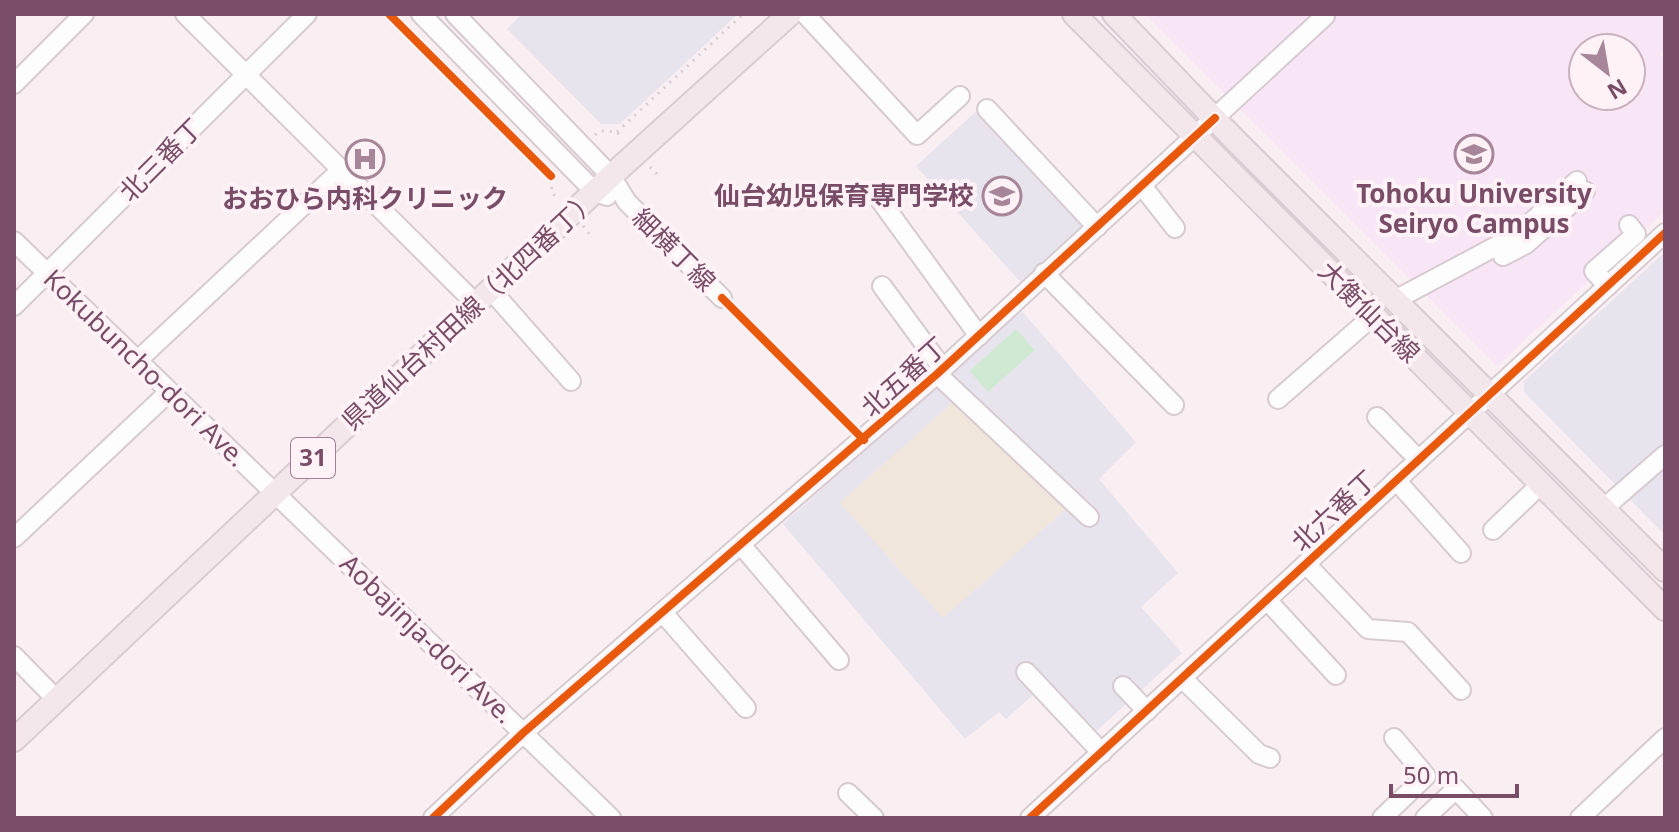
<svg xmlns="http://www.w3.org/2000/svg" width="1679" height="832" font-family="'Noto Sans','Noto Sans JP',sans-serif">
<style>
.education{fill:#e8e4ed}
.medical{fill:#f8e6f7;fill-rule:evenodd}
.green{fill:#f1e6db}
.water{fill:#d0e9d3}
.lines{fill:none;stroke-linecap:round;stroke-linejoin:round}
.minor-casing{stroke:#d7cbd1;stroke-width:22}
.major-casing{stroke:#daccd3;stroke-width:26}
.path{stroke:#d9cdd4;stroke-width:3;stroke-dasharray:2 6;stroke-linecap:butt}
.minor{stroke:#fefdfd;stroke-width:18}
.major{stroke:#f3e7eb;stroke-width:22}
.cycleway-casing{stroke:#fff2f7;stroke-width:13}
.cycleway{stroke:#e8590c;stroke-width:8}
.labels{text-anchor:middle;stroke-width:8;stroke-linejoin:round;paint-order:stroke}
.shield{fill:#fff2f7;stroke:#a17e92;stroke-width:2}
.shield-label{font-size:24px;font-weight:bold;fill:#794d67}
.street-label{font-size:26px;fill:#794d67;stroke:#fff2f7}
.poi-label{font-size:26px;font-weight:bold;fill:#794d67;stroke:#fff2f7}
</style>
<rect width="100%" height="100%" fill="#f9eff2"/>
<g class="education">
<path d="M522 14H738L620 124H601L507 29Z"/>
<path d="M981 107 1089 225 1023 285 916 166Z"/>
<path d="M1665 252V535L1524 392V381Z"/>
<path d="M1020 309 1136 442 1099 479 1178 573 1141 607 1182 653 1080 746 1033 695 1006 719 999 712 965 739 783 524Z"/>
</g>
<path class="medical" d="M1145 14H1665V50L1660 55 1665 61V211L1497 366ZM1583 48H1631V96H1583Z"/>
<path class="green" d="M963 393 1067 508 943 618 840 503Z"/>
<path class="water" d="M1016 329 1035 350 988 392 970 371Z"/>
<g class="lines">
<g class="minor-casing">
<g id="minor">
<path d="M185 14 476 304"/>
<path d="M421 14 595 192 607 196"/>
<path d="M455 14 611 176 627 202 722 298"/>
<path d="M805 14 917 135 960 96"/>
<path d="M14 84 84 14"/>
<path d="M987 109 1097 227"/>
<path d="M1143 187 1175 228"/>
<path d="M880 200 979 336"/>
<path d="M14 241 611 818"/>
<path d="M1503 256 1526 244 1585 191"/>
<path d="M1044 273 1174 405"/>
<path d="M882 286 943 369"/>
<path d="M1608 286 1594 271 1636 234 1629 225"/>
<path d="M491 290 571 381"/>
<path d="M1395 300 1517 235 1577 181"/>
<path d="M14 306 307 14"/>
<path d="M137 361 341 170"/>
<path d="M937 374 1089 517"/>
<path d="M1278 399 1373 316"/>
<path d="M1377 417 1418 459"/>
<path d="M1396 480 1461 553"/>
<path d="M1604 508 1665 455"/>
<path d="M1493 530 1541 484"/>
<path d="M14 538 169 392"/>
<path d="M742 546 839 660"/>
<path d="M1306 564 1368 629 1408 632 1461 690"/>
<path d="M1267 600 1336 675"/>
<path d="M663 613 746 708"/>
<path d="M14 656 57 700"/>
<path d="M1026 672 1102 753"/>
<path d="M1182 678 1259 754 1270 758"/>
<path d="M1123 686 1147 711"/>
<path d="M848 793 874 818"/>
<path d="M433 818 523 733 937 374 1325 16"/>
<path d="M1030 818 1665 233"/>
<path d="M1382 818 1426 776 1394 738"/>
<path d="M1425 818 1456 789 1483 818"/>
<path d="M1580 818 1665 738"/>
</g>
</g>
<g class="major-casing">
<g id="major">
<path d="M1074 14 1665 609"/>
<path d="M1114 14 1234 139 1665 570"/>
<path d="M14 740 611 176 790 14"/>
</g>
</g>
<g class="path">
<path d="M389 14 551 176 552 193 559 200"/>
<path d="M617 132 743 14"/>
<path d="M595 135 601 131 617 132 623 138"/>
<path d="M650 167 657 174"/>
<path d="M583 226 591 236"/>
</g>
<use href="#minor" class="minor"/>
<use href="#major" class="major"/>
<g class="cycleway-casing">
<g id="cycleway">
<path d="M389 14 551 176"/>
<path d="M722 298 864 440"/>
<path d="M433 818 523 733 937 374 1215 118"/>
<path d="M1030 818 1665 233"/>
</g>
</g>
<use href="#cycleway" class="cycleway"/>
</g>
<defs>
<g id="university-ring" transform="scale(2)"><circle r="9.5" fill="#fff2f7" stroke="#a68698" stroke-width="1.5"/><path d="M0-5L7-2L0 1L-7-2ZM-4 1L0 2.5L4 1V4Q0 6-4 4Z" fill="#a68698"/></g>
<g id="hospital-ring" transform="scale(2)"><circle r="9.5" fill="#fff2f7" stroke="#a68698" stroke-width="1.5"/><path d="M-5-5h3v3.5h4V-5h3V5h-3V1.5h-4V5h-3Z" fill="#a68698"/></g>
</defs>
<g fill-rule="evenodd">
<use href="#university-ring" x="1474" y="154"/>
<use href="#hospital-ring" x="365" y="159"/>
<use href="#university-ring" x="1002" y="196"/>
</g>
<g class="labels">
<rect class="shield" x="291" y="438" width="44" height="40" rx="6"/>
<g class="shield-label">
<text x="313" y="466">31</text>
</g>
<g class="street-label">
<text transform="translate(161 160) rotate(-45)" y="9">北三番丁</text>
<text transform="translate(674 250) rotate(45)" y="9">細横丁線</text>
<text transform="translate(470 310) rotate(-43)" y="9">県道仙台村田線（北四番丁）</text>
<text transform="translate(1369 312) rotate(45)" y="9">大衡仙台線</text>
<text transform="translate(145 368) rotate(44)" y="9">Kokubuncho-dori Ave.</text>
<text transform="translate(904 377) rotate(-42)" y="9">北五番丁</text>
<text transform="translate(1334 511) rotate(-43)" y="9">北六番丁</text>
<text transform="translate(427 639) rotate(44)" y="9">Aobajinja-dori Ave.</text>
</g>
<g class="poi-label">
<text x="1474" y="203">Tohoku University<tspan x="1474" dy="30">Seiryo Campus</tspan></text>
<text x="974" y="205" text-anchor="end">仙台幼児保育専門学校</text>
<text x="365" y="208">おおひら内科クリニック</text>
</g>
</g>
<rect width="1679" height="832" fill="none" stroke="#794d67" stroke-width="32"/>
<g transform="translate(1607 72) rotate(149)"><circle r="38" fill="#fff2f7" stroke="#c9b0bd" stroke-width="2"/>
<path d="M0-6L14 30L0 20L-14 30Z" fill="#a68698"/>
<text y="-12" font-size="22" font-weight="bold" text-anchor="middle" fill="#794d67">N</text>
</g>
<path d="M1391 784v12h126v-12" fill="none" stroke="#794d67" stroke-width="4"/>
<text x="1403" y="784" font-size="24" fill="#794d67" stroke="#fff2f7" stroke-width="6" paint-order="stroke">50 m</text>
</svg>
